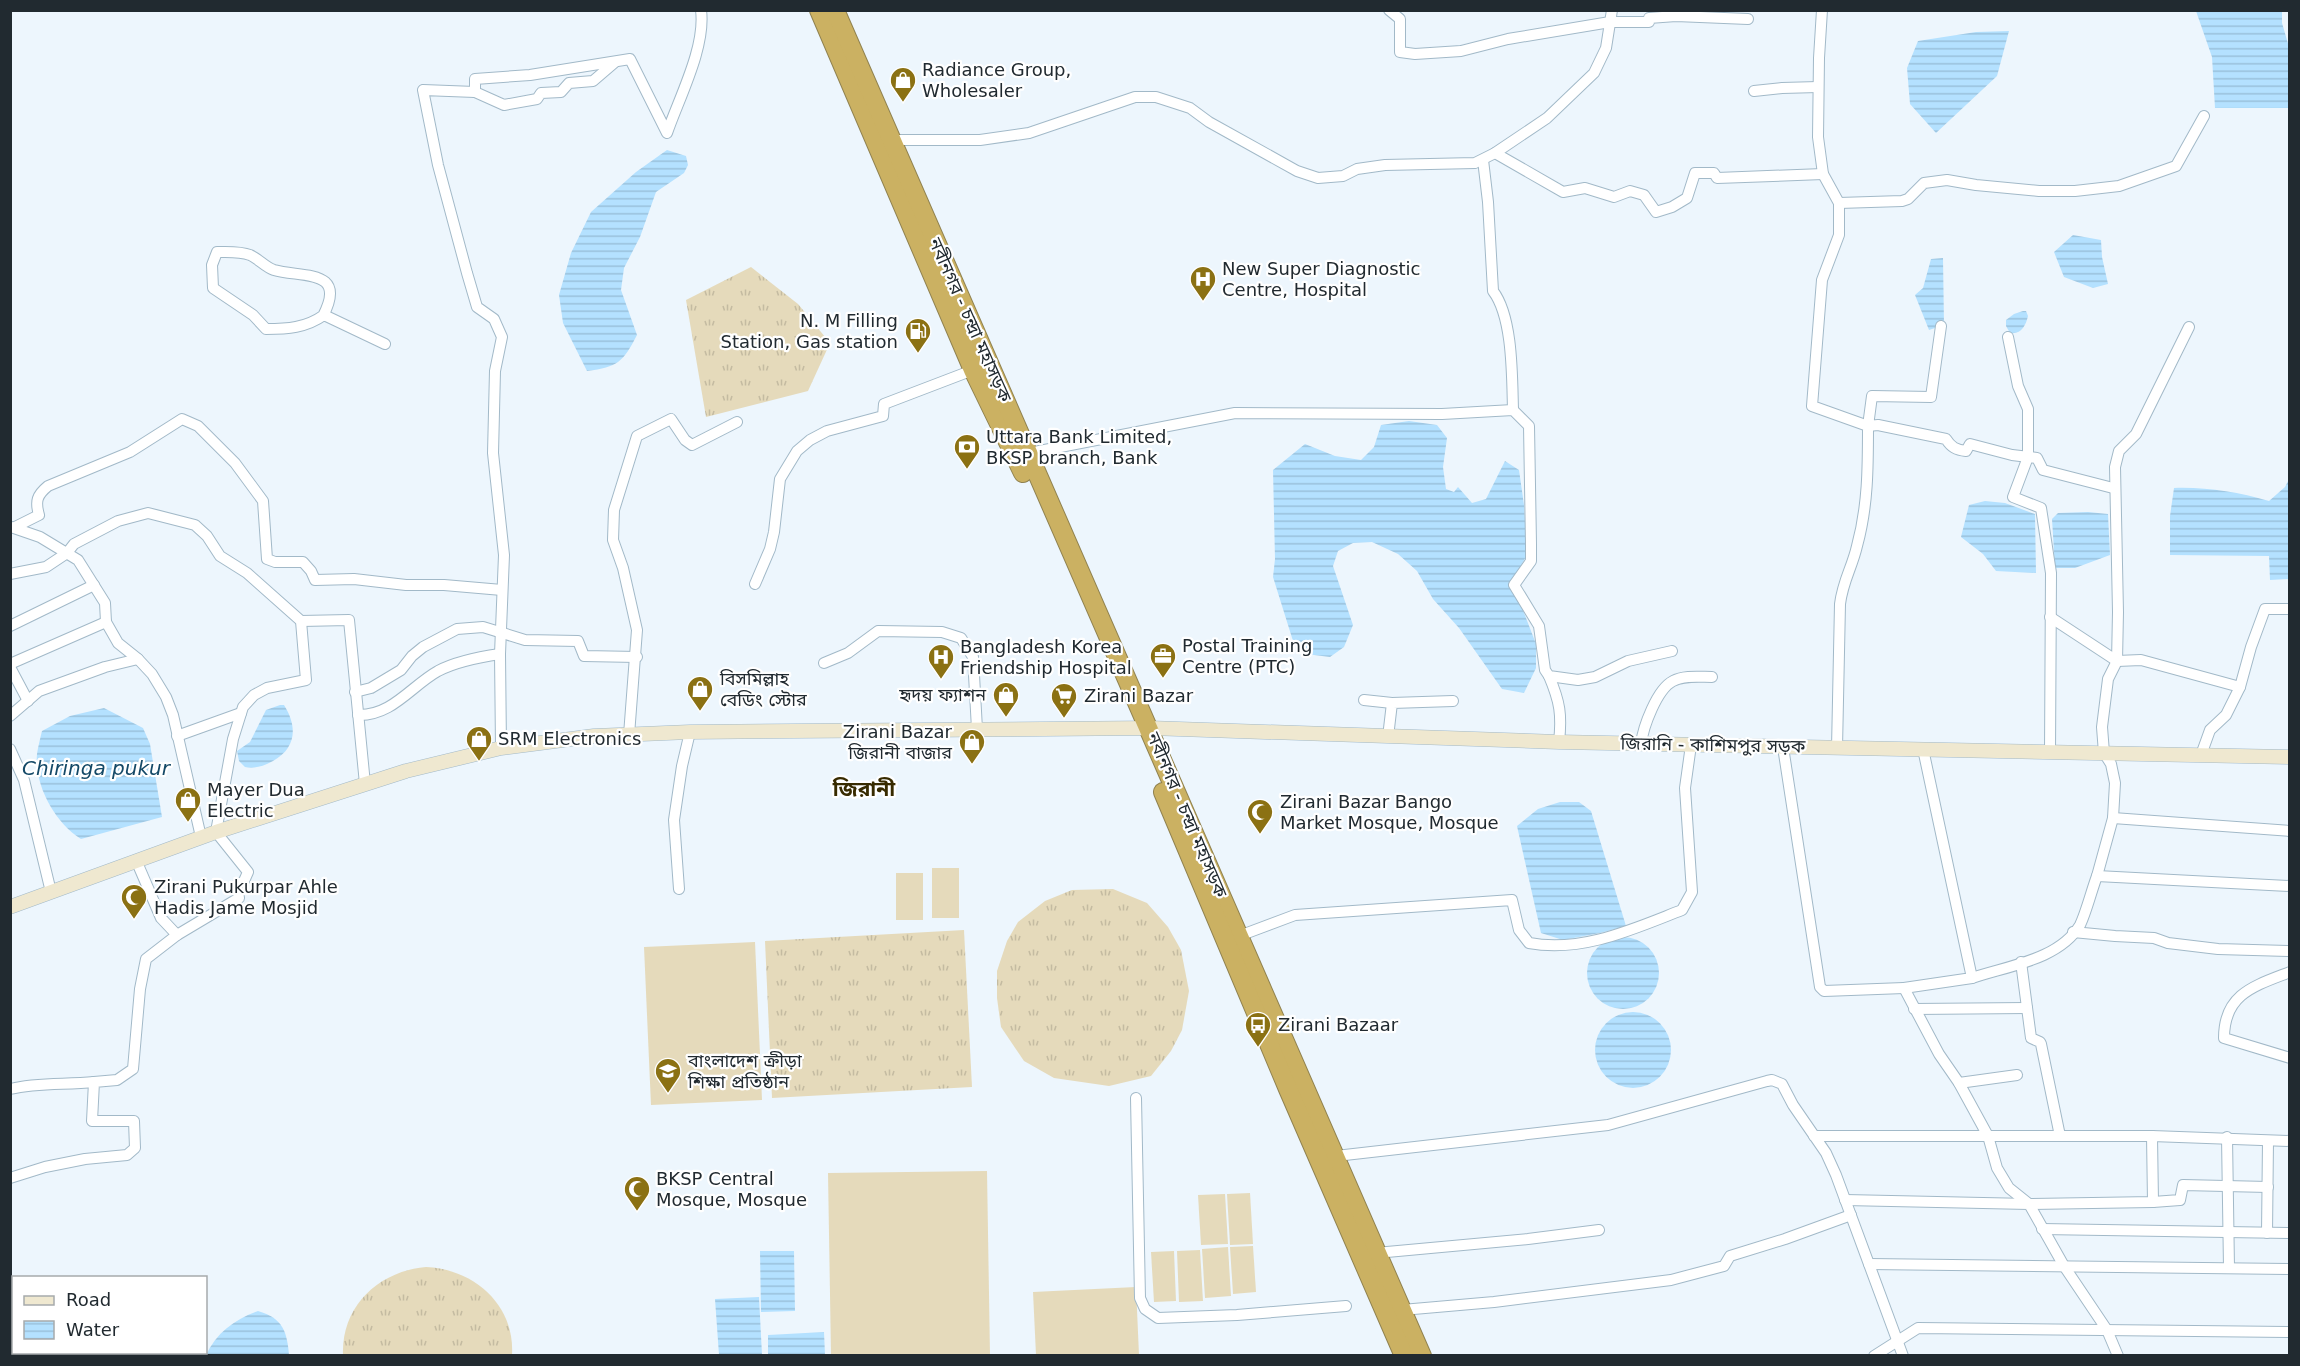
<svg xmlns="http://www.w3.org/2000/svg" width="2300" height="1366" font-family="'DejaVu Sans','Noto Sans Bengali',sans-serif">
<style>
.grass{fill:url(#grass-tufts)}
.garden{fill:#e5dabb}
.water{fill:url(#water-rules)}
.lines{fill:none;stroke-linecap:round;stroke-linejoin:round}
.street-casing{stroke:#a2b9c8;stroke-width:12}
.secondary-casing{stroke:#a2b9c8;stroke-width:15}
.highway-casing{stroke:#908250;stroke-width:20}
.street{stroke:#fff;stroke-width:10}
.secondary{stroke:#efe8d0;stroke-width:14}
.highway{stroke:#cbb162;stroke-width:18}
.labels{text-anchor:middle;stroke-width:4.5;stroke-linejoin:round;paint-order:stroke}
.poi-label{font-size:18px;fill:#212a30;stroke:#fff;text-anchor:start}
.street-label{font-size:18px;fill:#212a30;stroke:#fff}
.water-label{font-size:20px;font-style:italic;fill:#144967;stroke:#fff}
.quarter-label{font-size:21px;font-weight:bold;fill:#382b00;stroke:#fff}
</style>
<defs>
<pattern id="grass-tufts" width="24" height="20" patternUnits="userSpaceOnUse" patternTransform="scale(1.5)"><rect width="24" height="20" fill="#e5dabb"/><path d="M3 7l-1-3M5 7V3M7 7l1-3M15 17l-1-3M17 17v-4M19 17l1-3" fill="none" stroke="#c4bba1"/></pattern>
<pattern id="water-rules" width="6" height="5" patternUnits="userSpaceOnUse" patternTransform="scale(1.5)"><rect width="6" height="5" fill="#b4e1ff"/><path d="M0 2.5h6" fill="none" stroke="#9ac1db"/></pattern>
</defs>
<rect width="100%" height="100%" fill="#edf6fd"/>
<g class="grass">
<path d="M751 267 798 304 830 343 808 391 706 417 686 300Z"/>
<path d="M1113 889 1147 903 1168 927 1181 950 1189 991 1182 1030 1171 1051 1151 1076 1109 1086 1054 1078 1024 1061 1001 1027 997 998V971L1007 941 1018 922 1045 901 1072 890Z"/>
<path d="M964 930 972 1087 772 1098 765 941Z"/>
<path d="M426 1267C474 1269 515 1305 512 1355H343C341 1306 379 1271 426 1267Z"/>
<path d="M11 1281 14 1282V1352H82L83 1355H11Z"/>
</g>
<g class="garden">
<rect x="932" y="868" width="27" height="50"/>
<path d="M923 873V920H896V873Z"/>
<path d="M755 942 762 1100 651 1105 644 947Z"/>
<path d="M987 1171 990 1355H831L828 1173Z"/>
<path d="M1250 1193 1253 1244 1230 1245 1227 1194Z"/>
<path d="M1225 1194 1228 1244 1201 1245 1198 1195Z"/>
<path d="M1253 1246 1256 1292 1233 1294 1230 1247Z"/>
<path d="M1228 1247 1231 1296 1205 1298 1202 1249Z"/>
<path d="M1200 1250 1203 1301 1179 1302 1177 1251Z"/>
<path d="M1174 1251 1176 1301 1154 1302 1151 1252Z"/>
<path d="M1136 1287 1139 1355H1036L1033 1292Z"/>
</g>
<g class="water">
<path d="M2196 11H2282V23L2289 47V108H2215L2212 57Z"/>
<path d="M2009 31 1997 76 1936 133 1910 104 1907 68 1918 41 1976 32Z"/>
<path d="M667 150 686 156 688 165 684 173 656 192 640 237 624 268 621 290 637 335C623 362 618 367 587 371L563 323 559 295 571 253 591 212 636 172Z"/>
<path d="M2073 235 2101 240 2102 257 2108 284 2093 288 2064 277 2054 252Z"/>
<path d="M1943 258 1944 325 1929 330 1915 295 1923 288 1931 259Z"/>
<path d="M2023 311H2026L2028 316C2026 325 2021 335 2010 333L2006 326V320L2014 314Z"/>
<path d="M1409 421 1437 425 1447 438 1443 467 1446 489 1454 492 1458 487 1472 503 1486 499 1505 461 1519 470 1524 505 1527 555 1511 583 1512 592 1521 605 1536 644V668L1524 693 1502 689 1459 628 1433 599 1417 571 1398 554 1372 542 1353 543 1338 551 1333 566 1353 625 1344 647 1330 657 1306 654 1293 641 1273 577 1275 559 1273 470 1305 444 1335 456 1361 460 1374 447 1381 425Z"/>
<path d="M2289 479V579L2270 580 2269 556 2170 555V516L2174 488C2207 487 2237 492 2269 501L2285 487Z"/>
<path d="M1985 501 2005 503 2035 514 2036 573 1996 571 1983 554 1961 537 1969 505Z"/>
<path d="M2088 512 2108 514 2110 555 2075 568H2055L2052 519 2058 513Z"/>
<path d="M280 705H284C298 727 296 748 273 761 264 766 255 769 245 767L239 761 237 751 250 742 266 710Z"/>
<path d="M104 708 143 728 150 744 162 817 81 839C55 823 34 785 37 754 38 747 40 739 42 731L70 716Z"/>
<path d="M1560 802H1579L1591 811 1626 926 1600 933 1563 940 1541 933 1517 826 1538 809Z"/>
<circle cx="1623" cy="973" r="36"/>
<circle cx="1633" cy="1050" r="38"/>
<path d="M760 1251H794L795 1311 761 1312Z"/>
<path d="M759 1297 762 1355H719L715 1299Z"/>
<path d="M258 1311C283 1318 287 1332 289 1355H206C216 1333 235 1319 258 1311Z"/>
<path d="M824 1332 825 1355H768V1335Z"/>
</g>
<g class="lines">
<g class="street-casing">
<g id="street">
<path d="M1389 10 1400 19V52L1415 54 1461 51 1508 39 1610 22H1649V18L1676 16 1748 19"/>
<path d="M1822 10 1819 58 1818 137 1823 174 1839 203V235L1822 280 1812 406 1868 426C1868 467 1868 506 1857 546 1852 568 1843 580 1840 604L1837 748"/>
<path d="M1754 91 1782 88 1818 87"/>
<path d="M475 92 504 105 537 99 541 93 561 92 569 83 593 81 614 63"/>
<path d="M892 140H980L1029 133 1135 97H1156L1190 108 1209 122 1297 171 1318 178 1343 176 1357 169 1385 165 1475 163 1495 153 1547 118 1594 73 1606 48 1612 10"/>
<path d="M1495 153 1563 192 1585 188 1614 197 1630 191 1644 195 1656 212 1672 207 1687 198 1695 173H1714L1717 178 1823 174"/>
<path d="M1483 160 1488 202 1493 291C1513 317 1512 377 1513 410"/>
<path d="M1839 203 1902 201 1908 199 1924 183 1947 180 1976 185 2039 191H2075L2119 186 2176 166 2204 116"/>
<path d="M323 316C348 268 301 278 274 270 265 267 259 259 250 255 240 251 227 252 217 252L212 265 213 288 253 315 266 329C287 329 306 328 324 315L385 344"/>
<path d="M1941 326 1931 397 1872 396 1868 426 1878 425 1946 439C1951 447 1956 450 1966 451L1970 444 2012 455 2037 458 2043 470 2113 488"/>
<path d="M2008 337 2018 386 2028 409V457L2013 497 2041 508 2051 573 2050 752"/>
<path d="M1024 454 1235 413 1442 414 1513 410 1529 426 1531 544V561L1514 585 1539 626 1545 670 1549 676 1578 680 1595 677 1628 661 1672 651"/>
<path d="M11 527 40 537 78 560 105 603 106 622 118 643 138 659 152 674 166 697 173 715 201 837"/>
<path d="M15 527 39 515C35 501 37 495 48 486L130 452 182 419 198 426 235 463 263 501 267 559 275 562H303L311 571 315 580 354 579 406 585H444L502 590"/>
<path d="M10 574 46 567 67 553 74 544 118 521 148 513 195 525 207 536 220 556 247 573 301 621 306 680 267 688 254 695 243 707 233 739 216 832 248 872 244 881 237 885 239 898 177 935 146 959 140 989 133 1069 117 1080 94 1082 92 1121H134L135 1148 127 1155 85 1159 45 1167 10 1178"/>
<path d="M755 584 770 549 774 532 780 479 797 451 810 440 827 431 883 416 884 404 973 370"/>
<path d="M2050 617 2117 661 2141 660 2240 687"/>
<path d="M301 621 349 620 365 784"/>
<path d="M10 626 94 585"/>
<path d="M824 663 848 653 878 631 942 632 961 638 973 657 977 729"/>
<path d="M10 664 106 622"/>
<path d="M10 667 28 701"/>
<path d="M1549 676C1560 702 1562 715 1559 742"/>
<path d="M355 692 371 688 401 670 412 656 423 647 457 629 483 627 525 640 578 641 584 656 637 657"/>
<path d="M1364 700 1392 703"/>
<path d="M358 715C392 716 411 686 438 671 457 661 479 657 500 654"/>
<path d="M10 716 39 691 105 667 138 659"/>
<path d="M629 735 637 630 623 568 613 540 614 510 637 436 671 419 685 440 692 445 737 422"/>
<path d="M177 736 241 713"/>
<path d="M1388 737 1392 703 1453 701"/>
<path d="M1641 744C1643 727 1657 689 1673 681 1684 675 1700 677 1712 677"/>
<path d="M1783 747 1820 987 1824 991 1904 988"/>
<path d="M501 748 500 654 504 555 493 453 495 371 502 337 494 319 477 307 467 273 438 165 423 90 475 92V79L530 75 630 59 667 133C679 98 706 47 701 10"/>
<path d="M10 749 24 780 51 892"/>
<path d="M1923 749 1972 978 1904 988 1939 1054 1959 1083 1988 1136 1997 1168 2009 1188 2029 1204 2153 1202 2152 1136 2290 1141"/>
<path d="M2201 755 2210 730 2226 715 2240 687 2251 647 2265 609H2290"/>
<path d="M2113 818 2290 831"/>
<path d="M136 860 161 918 177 935"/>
<path d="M2097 876 2113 818 2115 783 2111 764 2104 753 2102 727 2108 679 2117 661 2118 612 2115 467 2119 451 2136 434 2189 327"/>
<path d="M679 889 674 820 682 766 690 732"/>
<path d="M2073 932 2115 936 2154 938 2168 943 2218 949 2290 951"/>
<path d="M1239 936 1295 915 1512 900 1519 930 1529 943C1582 953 1633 929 1682 910L1692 892 1685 788 1691 745"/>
<path d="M2021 962 2031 1038 2040 1042 2041 1044 2060 1136"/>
<path d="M2290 972C2254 986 2224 994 2224 1038L2290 1058"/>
<path d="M1972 978C2007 966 2059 960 2080 925 2086 913 2092 889 2097 876L2290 886"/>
<path d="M1914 1009 2027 1008"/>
<path d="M1959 1083 2017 1075"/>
<path d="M10 1089C38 1082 65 1085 94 1082"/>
<path d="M1136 1098 1140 1298 1145 1309 1158 1318 1237 1315 1346 1306"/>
<path d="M1814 1136H2152"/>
<path d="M2227 1137 2229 1268"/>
<path d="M1336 1156 1608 1125 1767 1081 1772 1080 1782 1084 1793 1105 1826 1153 1836 1175 1903 1356"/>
<path d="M1845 1200 2029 1204 2064 1266 2107 1330 2118 1356"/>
<path d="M2153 1202 2180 1200 2183 1185 2268 1187"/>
<path d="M2042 1229 2290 1233"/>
<path d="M2267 1233 2268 1141"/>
<path d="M1376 1253 1528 1239 1599 1230"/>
<path d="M1869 1264 2290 1269"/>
<path d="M1402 1310 1494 1302 1671 1280 1724 1266 1730 1256 1785 1239 1851 1215"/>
<path d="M1874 1356 1918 1328 2290 1332"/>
</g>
</g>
<g class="secondary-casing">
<path id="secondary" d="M10 907 216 832 406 771 501 748 594 736 690 732 1150 728 1559 742 2290 757"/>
</g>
<g class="highway-casing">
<g id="highway">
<path d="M819 10 973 370 1023 473"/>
<path d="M835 10 1422 1356"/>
<path d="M1163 792 1288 1089 1404 1356"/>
</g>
</g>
<use href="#street" class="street"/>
<use href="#secondary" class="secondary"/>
<use href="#highway" class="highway"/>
</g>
<defs>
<g id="shop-pin" transform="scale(1.35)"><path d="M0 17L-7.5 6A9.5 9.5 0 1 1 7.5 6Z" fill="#8b7113" stroke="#fff"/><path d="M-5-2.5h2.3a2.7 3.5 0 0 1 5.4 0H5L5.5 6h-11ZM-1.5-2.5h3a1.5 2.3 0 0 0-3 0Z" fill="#fff"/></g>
<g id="hospital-pin" transform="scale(1.35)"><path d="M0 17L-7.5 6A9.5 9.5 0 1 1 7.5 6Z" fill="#8b7113" stroke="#fff"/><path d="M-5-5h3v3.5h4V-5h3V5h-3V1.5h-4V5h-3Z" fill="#fff"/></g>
<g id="fuel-pin" transform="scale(1.35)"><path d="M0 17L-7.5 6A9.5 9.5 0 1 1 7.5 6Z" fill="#8b7113" stroke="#fff"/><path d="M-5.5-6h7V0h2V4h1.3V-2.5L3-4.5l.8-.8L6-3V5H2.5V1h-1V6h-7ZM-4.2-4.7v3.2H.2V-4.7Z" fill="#fff"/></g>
<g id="bank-pin" transform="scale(1.35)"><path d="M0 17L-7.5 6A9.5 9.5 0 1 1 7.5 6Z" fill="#8b7113" stroke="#fff"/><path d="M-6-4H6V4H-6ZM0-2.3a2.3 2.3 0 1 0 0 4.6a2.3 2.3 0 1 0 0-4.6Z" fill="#fff"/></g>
<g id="office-pin" transform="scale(1.35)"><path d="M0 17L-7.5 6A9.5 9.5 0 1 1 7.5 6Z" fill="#8b7113" stroke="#fff"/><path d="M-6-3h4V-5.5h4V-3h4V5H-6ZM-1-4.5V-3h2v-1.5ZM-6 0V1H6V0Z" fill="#fff"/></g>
<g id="supermarket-pin" transform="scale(1.35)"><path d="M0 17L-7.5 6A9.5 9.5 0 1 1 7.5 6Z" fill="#8b7113" stroke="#fff"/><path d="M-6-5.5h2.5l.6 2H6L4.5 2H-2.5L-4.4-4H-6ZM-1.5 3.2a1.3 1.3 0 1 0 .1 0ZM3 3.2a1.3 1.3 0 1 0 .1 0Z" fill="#fff"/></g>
<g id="mosque-pin" transform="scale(1.35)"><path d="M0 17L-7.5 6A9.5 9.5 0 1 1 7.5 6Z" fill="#8b7113" stroke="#fff"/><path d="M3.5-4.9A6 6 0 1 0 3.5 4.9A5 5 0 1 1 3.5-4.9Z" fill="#fff"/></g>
<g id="bus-pin" transform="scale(1.35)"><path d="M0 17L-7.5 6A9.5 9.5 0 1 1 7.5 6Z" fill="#8b7113" stroke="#fff"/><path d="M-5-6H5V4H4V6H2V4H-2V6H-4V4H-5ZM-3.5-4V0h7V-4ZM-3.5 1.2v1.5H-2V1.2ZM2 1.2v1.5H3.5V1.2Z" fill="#fff"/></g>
<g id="university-pin" transform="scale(1.35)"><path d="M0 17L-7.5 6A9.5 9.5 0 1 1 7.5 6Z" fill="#8b7113" stroke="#fff"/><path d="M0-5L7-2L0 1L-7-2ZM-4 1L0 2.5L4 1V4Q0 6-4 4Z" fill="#fff"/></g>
</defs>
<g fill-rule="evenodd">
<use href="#shop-pin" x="903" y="80"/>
<use href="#hospital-pin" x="1203" y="279"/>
<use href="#fuel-pin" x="918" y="331"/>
<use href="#bank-pin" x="967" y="447"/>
<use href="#office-pin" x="1163" y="656"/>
<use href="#hospital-pin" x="941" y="657"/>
<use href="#shop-pin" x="700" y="689"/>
<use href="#shop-pin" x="1006" y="695"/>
<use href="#supermarket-pin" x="1064" y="696"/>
<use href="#shop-pin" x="479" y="739"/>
<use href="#shop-pin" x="972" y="742"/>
<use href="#shop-pin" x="188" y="800"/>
<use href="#mosque-pin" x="1260" y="812"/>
<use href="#mosque-pin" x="134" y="897"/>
<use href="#bus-pin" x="1258" y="1025"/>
<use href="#university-pin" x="668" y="1071"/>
<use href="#mosque-pin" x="637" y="1189"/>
</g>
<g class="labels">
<g class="poi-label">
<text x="922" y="76">Radiance Group,<tspan x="922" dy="21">Wholesaler</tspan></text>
<text x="1222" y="275">New Super Diagnostic<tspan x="1222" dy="21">Centre, Hospital</tspan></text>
<text x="898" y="327" text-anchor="end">N. M Filling<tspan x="898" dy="21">Station, Gas station</tspan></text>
<text x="986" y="443">Uttara Bank Limited,<tspan x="986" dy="21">BKSP branch, Bank</tspan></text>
<text x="1182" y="652">Postal Training<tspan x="1182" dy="21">Centre (PTC)</tspan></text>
<text x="960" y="653">Bangladesh Korea<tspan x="960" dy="21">Friendship Hospital</tspan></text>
<text x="720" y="685">বিসমিল্লাহ<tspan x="720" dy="21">বেডিং স্টোর</tspan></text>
<text x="986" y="701" text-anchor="end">হৃদয় ফ্যাশন</text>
<text x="1084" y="702">Zirani Bazar</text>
<text x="952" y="738" text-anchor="end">Zirani Bazar<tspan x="952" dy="21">জিরানী বাজার</tspan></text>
<text x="498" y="745">SRM Electronics</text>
<text x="207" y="796">Mayer Dua<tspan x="207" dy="21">Electric</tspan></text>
<text x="1280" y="808">Zirani Bazar Bango<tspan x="1280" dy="21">Market Mosque, Mosque</tspan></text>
<text x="154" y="893">Zirani Pukurpar Ahle<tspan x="154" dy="21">Hadis Jame Mosjid</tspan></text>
<text x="1278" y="1031">Zirani Bazaar</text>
<text x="688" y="1067">বাংলাদেশ ক্রীড়া<tspan x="688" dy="21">শিক্ষা প্রতিষ্ঠান</tspan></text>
<text x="656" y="1185">BKSP Central<tspan x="656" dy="21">Mosque, Mosque</tspan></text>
</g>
<g class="street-label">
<text transform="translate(970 320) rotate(66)" y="6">নবীনগর - চন্দ্রা মহাসড়ক</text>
<text transform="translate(1713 745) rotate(1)" y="6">জিরানি - কাশিমপুর সড়ক</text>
<text transform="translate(1187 815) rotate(67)" y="6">নবীনগর - চন্দ্রা মহাসড়ক</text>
</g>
<g class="water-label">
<text x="96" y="775">Chiringa pukur</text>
</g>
<g class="quarter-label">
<text x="864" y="796">জিরানী</text>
</g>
</g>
<rect width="2300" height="1366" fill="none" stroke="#212a30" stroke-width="24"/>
<rect x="12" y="1276" width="195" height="78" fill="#ffffff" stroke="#a6aaac" stroke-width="1.5"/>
<rect x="24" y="1296" width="30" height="9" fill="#efe8d0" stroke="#a6aaac" stroke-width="1.5"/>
<text x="66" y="1306" font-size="18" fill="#212a30">Road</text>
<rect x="24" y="1321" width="30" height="18" fill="url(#water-rules)" stroke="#a6aaac" stroke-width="1.5"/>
<text x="66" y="1336" font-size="18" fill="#212a30">Water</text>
</svg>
